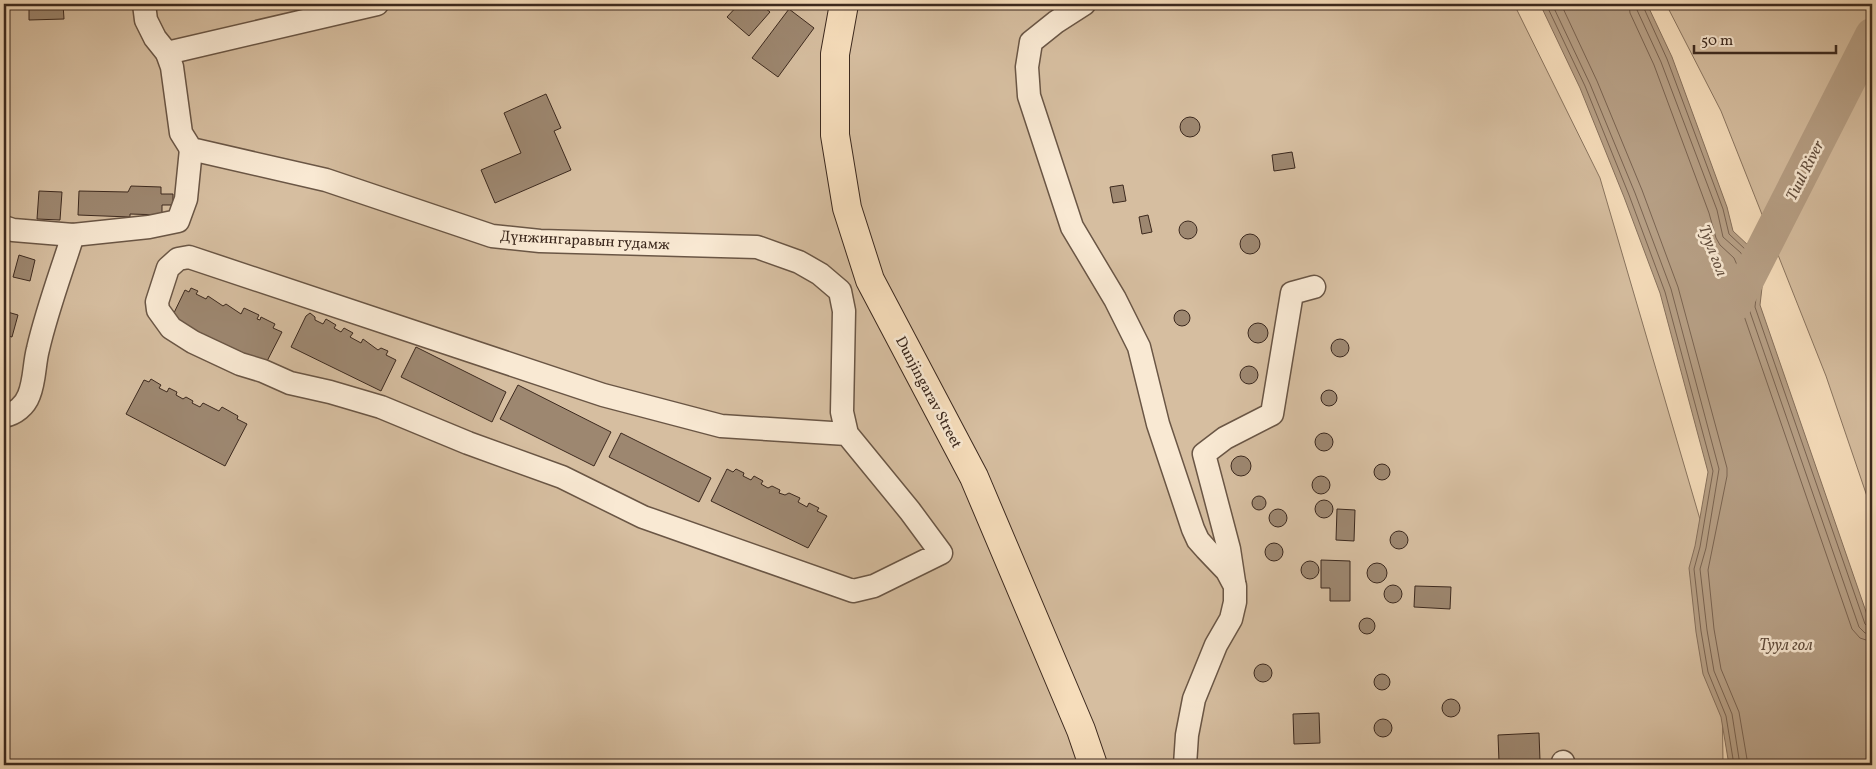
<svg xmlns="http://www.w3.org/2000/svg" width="1876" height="769" font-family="Vollkorn,serif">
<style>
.green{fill:#d6bea0;stroke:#89745f}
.water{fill:#b7a086;stroke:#86705c}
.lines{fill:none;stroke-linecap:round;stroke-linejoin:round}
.shore{stroke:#7a6452;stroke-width:1}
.river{stroke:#b7a086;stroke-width:34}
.building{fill:#9d8770;stroke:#3c291e}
.minor-casing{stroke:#6a5645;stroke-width:25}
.major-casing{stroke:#3c291e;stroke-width:30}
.minor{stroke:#f9e9d3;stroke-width:22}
.major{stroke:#f6ddbb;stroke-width:28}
.labels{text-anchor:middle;stroke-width:5;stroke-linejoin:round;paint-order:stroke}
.street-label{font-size:15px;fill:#3c291e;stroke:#f9e9d3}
.water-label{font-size:16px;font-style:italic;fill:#614d3d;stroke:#f9e9d3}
</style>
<rect width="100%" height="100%" fill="#f6ddbb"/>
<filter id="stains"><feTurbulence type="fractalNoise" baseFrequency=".004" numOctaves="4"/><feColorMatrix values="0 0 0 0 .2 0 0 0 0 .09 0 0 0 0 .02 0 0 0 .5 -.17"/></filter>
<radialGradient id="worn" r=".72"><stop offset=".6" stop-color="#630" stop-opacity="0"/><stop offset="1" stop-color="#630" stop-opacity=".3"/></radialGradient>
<g class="green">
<path d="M4 4H1514L1600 178 1721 591 1723 765H4Z"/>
<path d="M1666 4H1872V511L1826 376 1721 111Z"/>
</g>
<path class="water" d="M1540 4H1647L1672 57 1727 207 1733 231 1750 247 1763 279 1760 305 1872 629V765H1729L1721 717 1703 674 1696 632 1689 568 1695 546 1708 472 1660 293 1624 197 1580 88Z"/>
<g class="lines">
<g class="shore">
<path d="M1546 4 1585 86 1629 195 1665 292 1713 471 1700 547 1694 569 1701 631 1708 672 1726 716 1734 765"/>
<path d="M1552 4 1590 84 1635 193 1671 289 1719 469 1706 548 1700 569 1707 630 1714 671 1732 714 1740 765"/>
<path d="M1561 4 1597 81 1642 190 1678 287 1727 468V476L1708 570 1714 629 1721 669 1739 712 1748 765"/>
<path d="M1629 4 1630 13 1654 65 1709 213 1716 238 1720 245 1734 258 1744 281 1742 310 1852 629 1860 638 1872 642"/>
<path d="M1636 4 1637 10 1661 62 1717 210 1723 237 1741 253 1752 280 1749 309 1859 627 1865 633 1872 634"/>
<path d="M1642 4 1667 59 1723 209 1729 234 1746 250 1758 279 1755 307 1865 624 1868 627 1872 628"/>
</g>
<path class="river" d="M1735 304 1872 35"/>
</g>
<g class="building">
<path d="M29 4H63L64 19 29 20Z"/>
<path d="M739 4H760L770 12 749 36 727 17Z"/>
<path d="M789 9 814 28 778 77 752 58Z"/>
<path d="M546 94 561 128 554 131 571 170 495 203 481 170 521 153 504 113Z"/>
<circle cx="1190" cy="127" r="10"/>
<path d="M1292 152 1295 168 1274 171 1272 155Z"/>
<path d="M1123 185 1126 201 1113 203 1110 187Z"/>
<path d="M131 186 161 187V194H173V205H162V215L130 214V217L78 215 79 191 128 192Z"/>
<path d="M4 191H8L4 218Z"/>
<path d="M39 191 62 192 60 220 37 219Z"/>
<path d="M1148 215 1152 232 1142 234 1139 217Z"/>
<circle cx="1188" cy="230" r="9"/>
<circle cx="1250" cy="244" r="10"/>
<path d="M19 255 35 260 30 281 13 277Z"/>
<path d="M191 288 198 291 196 294 206 299 208 296 223 306 226 304 241 314 244 308 259 315 257 319 260 320 261 317 275 324 273 328 282 332 265 365 171 319 185 290 189 292Z"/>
<circle cx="1182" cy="318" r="8"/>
<path d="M4 311 18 315 12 337 4 335Z"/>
<path d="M310 313 315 317V320L323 324 326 319 336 325 334 328 341 332 344 328 353 333 350 337 361 343 363 339 378 350 381 348 388 351 386 355 396 360 381 391 291 347 306 316Z"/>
<circle cx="1258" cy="333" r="10"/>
<circle cx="1340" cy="348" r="9"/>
<path d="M416 347 506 392 492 422 401 377Z"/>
<circle cx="1249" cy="375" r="9"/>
<path d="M151 379 161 385 159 388 167 392 169 388 177 392 176 395 183 399 186 397 193 401 192 403 200 407 203 403 219 411 222 407 238 416 237 419 247 424 225 466 126 414 144 380 149 382Z"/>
<path d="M518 385 611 432 594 466 500 419Z"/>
<circle cx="1329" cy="398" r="8"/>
<circle cx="1324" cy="442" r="9"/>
<path d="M621 433 711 478 699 502 609 457Z"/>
<circle cx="1241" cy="466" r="10"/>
<circle cx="1382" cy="472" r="8"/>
<path d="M727 469 733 472 736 469 744 473 743 476 751 480 754 476 763 481 761 484 768 488 772 486 780 490 779 493 785 495 789 493 800 498 798 502 807 507 809 503 819 508 817 511 827 516 808 548 711 501Z"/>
<circle cx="1321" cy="485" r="9"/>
<circle cx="1259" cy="503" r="7"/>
<circle cx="1324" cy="509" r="9"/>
<circle cx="1278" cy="518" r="9"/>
<path d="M1337 509 1355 510 1354 541 1336 540Z"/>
<circle cx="1399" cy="540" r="9"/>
<circle cx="1274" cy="552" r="9"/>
<path d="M1321 560 1350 561V601H1330V588H1321Z"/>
<circle cx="1310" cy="570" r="9"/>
<circle cx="1377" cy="573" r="10"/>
<circle cx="1393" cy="594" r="9"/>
<path d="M1415 586 1451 587 1450 609 1414 607Z"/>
<circle cx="1367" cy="626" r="8"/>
<circle cx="1263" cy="673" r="9"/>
<circle cx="1382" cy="682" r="8"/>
<circle cx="1451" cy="708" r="9"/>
<path d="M1319 713 1320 743 1294 744 1293 714Z"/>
<circle cx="1383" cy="728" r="9"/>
<path d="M1539 733 1540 761 1499 762 1498 735Z"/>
</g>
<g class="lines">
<g class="minor-casing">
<g id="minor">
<path d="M144 4 146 20 155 38 167 53 172 67 181 133 191 149 326 180 492 236 540 241 757 247 799 262 820 274 840 291 844 311 842 412 847 434 910 511 941 553 874 586 853 591 643 517 562 477 468 443 381 407 330 392 290 383 263 371 240 364 193 342 171 328 158 310 157 302 168 268 178 259 189 257 603 395 721 426 847 434"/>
<path d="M1084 4 1056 22 1031 42 1027 67 1029 96 1072 227 1115 299 1139 347 1158 424 1193 529 1198 540 1206 549 1227 571 1235 586V602L1231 619 1216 645 1194 699 1187 735 1185 765"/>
<path d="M167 53 377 4"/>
<path d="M4 227 13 230 73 235 149 227 178 221 186 199 191 149"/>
<path d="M4 416C15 414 25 406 29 395 35 380 34 364 38 349 47 310 61 273 73 235"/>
<path d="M1234 582 1229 549 1204 454 1225 438 1272 414 1292 293 1314 287"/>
<path d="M1563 762 1564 765"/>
</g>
</g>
<g class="major-casing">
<path id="major" d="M844 4 835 54V135L847 208 870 280 974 477 1081 730 1093 765"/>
</g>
<use href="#minor" class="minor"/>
<use href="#major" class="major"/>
</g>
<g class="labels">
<g class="street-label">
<text transform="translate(585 240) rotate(3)" y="5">Дүнжингаравын гудамж</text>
<text transform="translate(929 392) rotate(62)" y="5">Dunjingarav Street</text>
</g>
<g class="water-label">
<text transform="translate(1804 170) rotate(-63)" y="6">Tuul River</text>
<text transform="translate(1714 250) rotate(69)" y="6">Туул гол</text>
<text x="1786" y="650">Туул гол</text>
</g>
</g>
<rect width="1876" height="769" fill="none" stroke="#f6ddbb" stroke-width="20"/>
<rect x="5" y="5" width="1866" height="759" fill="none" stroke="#3c291e" stroke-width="2.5"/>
<rect x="10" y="10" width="1856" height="749" fill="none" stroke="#3c291e"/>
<path d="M1694 45v8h142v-8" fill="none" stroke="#3c291e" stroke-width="2.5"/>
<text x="1701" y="45" font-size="15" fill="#3c291e" stroke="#f9e9d3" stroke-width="4" paint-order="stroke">50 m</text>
<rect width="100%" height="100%" filter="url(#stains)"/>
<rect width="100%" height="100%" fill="url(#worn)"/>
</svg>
